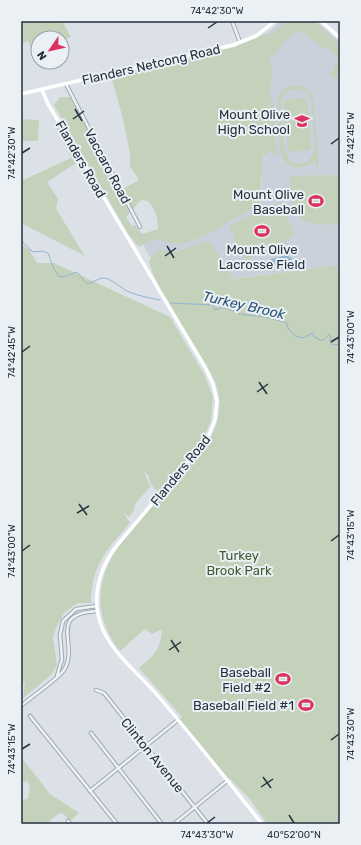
<svg xmlns="http://www.w3.org/2000/svg" width="361" height="845" font-family="Rubik,sans-serif">
<style>
.built{fill:#c9d1da}
.green{fill:#c4d2bb;fill-rule:evenodd}
.water{fill:#92b5cc}
.lines{fill:none;stroke-linecap:round;stroke-linejoin:round}
.stream{stroke:#92b5cc;stroke-width:1}
.street-casing{stroke:#a0a9b1;stroke-width:4.5}
.street{stroke:#eef2f5;stroke-width:2.5}
.secondary{stroke:#fff;stroke-width:3.5}
.ticks{fill:none;stroke:#24313f;stroke-width:1.5}
.labels{text-anchor:middle;stroke-width:4;stroke-linejoin:round;paint-order:stroke}
.street-label{font-size:13px;fill:#24313f;stroke:#ebf0f5}
.poi-label{font-size:13px;fill:#24313f;stroke:#ebf0f5;text-anchor:end}
.park-label{font-size:13px;fill:#3d5c30;stroke:#ebf0f5}
.water-label{font-size:14px;font-style:italic;fill:#2a5576;stroke:#ebf0f5}
.neatline{fill:none;stroke:#24313f;stroke-width:1.5}
.ticks-label{font-size:10px;text-anchor:middle;fill:#24313f}
</style>
<rect width="100%" height="100%" fill="#dbe1e7"/>
<path class="built" d="M281 21H316L340 42V265L168 287 139 238 261 201 267 33Z"/>
<g class="green">
<path d="M21 21H62L71 37 62 40V38H38V48L32 50 28 41 21 44Z"/>
<path d="M285 21H314L340 44V78H332L331 74 338 60C336 53 328 48 322 47L301 31H298L284 41 276 54 269 59 272 69 270 97 274 107 275 142 278 152 274 156 271 150 265 155 263 154 260 204 206 235 186 243 177 244 155 239 139 247 128 234 54 105 60 97H70L119 191 139 180 130 166V153L122 115 111 76 235 47 267 33V36L277 30ZM141 200 148 201C156 211 158 217 158 229L142 234 135 225 132 226 126 217Z"/>
<path d="M294 85 305 87 313 96 319 167H316L315 160C306 170 289 171 282 156 279 147 275 103 279 95 282 89 288 86 294 85ZM298 89 307 93 311 100 315 151 308 161C279 177 282 120 281 103 282 94 288 88 298 89Z"/>
<path d="M307 98 311 150 288 152 284 100Z"/>
<path d="M52 118 78 162 47 182 58 199 56 209 85 256 21 223V181L71 158Z"/>
<path d="M21 119 39 120 38 141H21Z"/>
<path d="M337 175 339 180 340 224C295 227 293 217 290 176Z"/>
<path d="M280 202 295 236 244 260 229 226Z"/>
<path d="M209 241 230 272 232 279 340 265V824H267L250 799 229 778H227L180 720 182 717 139 668C156 654 160 650 162 629L152 634 145 629 120 651C92 616 96 578 120 544L206 445C216 430 221 414 219 396 217 380 206 365 198 352 181 323 158 294 149 261L155 252 162 250 175 252Z"/>
<path d="M21 245 29 249 37 263H54L170 317 205 376 213 397 211 421 201 443 159 493 151 485 148 475 144 471 150 487 135 504 134 511 129 517 123 512 130 523C107 549 91 566 91 603H77L64 613 56 628 53 637 57 665 51 675 23 698 25 683 21 679Z"/>
<path d="M21 757 50 794 79 813 70 821 63 813 58 814 46 824H21V800L28 799 30 789 28 781 21 782Z"/>
</g>
<path class="water" d="M287 255 292 259V264L276 265 270 263 271 259Z"/>
<g class="lines">
<g class="stream">
<path d="M21 241 33 252 42 251 48 253 54 269 59 276 64 277 77 272 87 284C93 283 97 279 102 278 111 277 121 289 129 292 139 296 150 298 160 300"/>
<path d="M170 303 213 305 215 310C218 309 220 307 224 308 231 309 238 314 245 315 258 315 275 319 287 323L288 328 295 336 303 338 313 333 314 337 322 341 330 334 331 344 334 345 340 344"/>
</g>
<g class="street-casing">
<g id="street">
<path d="M232 21 240 42"/>
<path d="M66 84 140 227"/>
<path d="M57 676 62 659 60 635 63 621 76 609 97 606"/>
<path d="M96 690 104 693 208 824"/>
<path d="M21 706C30 698 59 678 64 670 80 644 46 614 97 611"/>
<path d="M30 716 117 824"/>
<path d="M91 733 162 824"/>
<path d="M90 791 178 720"/>
<path d="M68 821 71 824"/>
<path d="M174 824 227 781"/>
</g>
</g>
<use href="#street" class="street"/>
<g class="secondary">
<path d="M321 21 340 38"/>
<path d="M42 90 48 104 205 367 213 384 217 401 215 420 208 437 119 543C101 564 91 594 100 622 110 653 138 672 158 696 194 738 228 781 262 824"/>
<path d="M21 94 233 45 256 36 275 21"/>
</g>
</g>
<path class="ticks" d="M208 28 217 22M75 109 82 121M73 119 84 111M331 144 339 138M22 153 30 148M167 246 174 258M165 256 176 248M331 342 339 337M22 352 30 346M259 382 267 394M257 392 268 384M79 504 87 515M77 513 89 506M331 541 339 535M22 551 30 545M171 640 179 652M169 650 181 642M331 740 339 734M22 749 30 744M263 777 271 788M261 787 273 779M289 815 294 823M207 823 215 817"/>
<defs>
<g id="school-bare" transform="scale(1.2)"><path d="M0-5L7-2L0 1L-7-2ZM-4 1L0 2.5L4 1V4Q0 6-4 4Z" fill="#db325f" stroke="#ebf0f5" stroke-width="2.5" paint-order="stroke"/></g>
<g id="stadium-bare" transform="scale(1.2)"><path d="M0-5a6.5 5 0 1 0 0 10a6.5 5 0 1 0 0-10ZM-3.5-1.8h7v3.6h-7Z" fill="#db325f" stroke="#ebf0f5" stroke-width="2.5" paint-order="stroke"/></g>
</defs>
<g fill-rule="evenodd">
<use href="#school-bare" x="302" y="121"/>
<use href="#stadium-bare" x="316" y="201"/>
<use href="#stadium-bare" x="262" y="231"/>
<use href="#stadium-bare" x="283" y="679"/>
<use href="#stadium-bare" x="306" y="705"/>
</g>
<g class="labels">
<g class="street-label">
<text transform="translate(151 64) rotate(-13)" y="5">Flanders Netcong Road</text>
<text transform="translate(81 159) rotate(60)" y="5">Flanders Road</text>
<text transform="translate(108 166) rotate(62)" y="5">Vaccaro Road</text>
<text transform="translate(180 470) rotate(-51)" y="5">Flanders Road</text>
<text transform="translate(153 755) rotate(51)" y="5">Clinton Avenue</text>
</g>
<g class="poi-label">
<text x="290" y="119">Mount Olive<tspan x="290" dy="15">High School</tspan></text>
<text x="304" y="199">Mount Olive<tspan x="304" dy="15">Baseball</tspan></text>
<text x="262" y="254" text-anchor="middle">Mount Olive<tspan x="262" dy="15">Lacrosse Field</tspan></text>
<text x="271" y="677">Baseball<tspan x="271" dy="15">Field #2</tspan></text>
<text x="294" y="710">Baseball Field #1</text>
</g>
<g class="park-label">
<text x="239" y="560">Turkey<tspan x="239" dy="15">Brook Park</tspan></text>
</g>
<g class="water-label">
<text transform="translate(244 305) rotate(13)" y="5">Turkey Brook</text>
</g>
</g>
<rect width="361" height="845" fill="none" stroke="#ebf0f5" stroke-width="44"/>
<g transform="translate(50 50) rotate(236)"><circle r="19" fill="#ebf0f5" stroke="#9ba4ac"/>
<path d="M0-3L7 15L0 10L-7 15Z" fill="#db325f"/>
<text y="-6" font-size="11" font-weight="bold" text-anchor="middle" fill="#24313f">N</text>
</g>
<rect x="22" y="22" width="317" height="801" class="neatline"/>
<g class="ticks-label">
<text x="217" y="14">74°42'30"W</text>
<text transform="translate(350 138) rotate(-90)" y="4">74°42'45"W</text>
<text transform="translate(11 153) rotate(-90)" y="4">74°42'30"W</text>
<text transform="translate(350 337) rotate(-90)" y="4">74°43'00"W</text>
<text transform="translate(11 352) rotate(-90)" y="4">74°42'45"W</text>
<text transform="translate(350 535) rotate(-90)" y="4">74°43'15"W</text>
<text transform="translate(11 551) rotate(-90)" y="4">74°43'00"W</text>
<text transform="translate(350 734) rotate(-90)" y="4">74°43'30"W</text>
<text transform="translate(11 749) rotate(-90)" y="4">74°43'15"W</text>
<text x="207" y="838">74°43'30"W</text>
<text x="294" y="838">40°52'00"N</text>
</g>
</svg>
